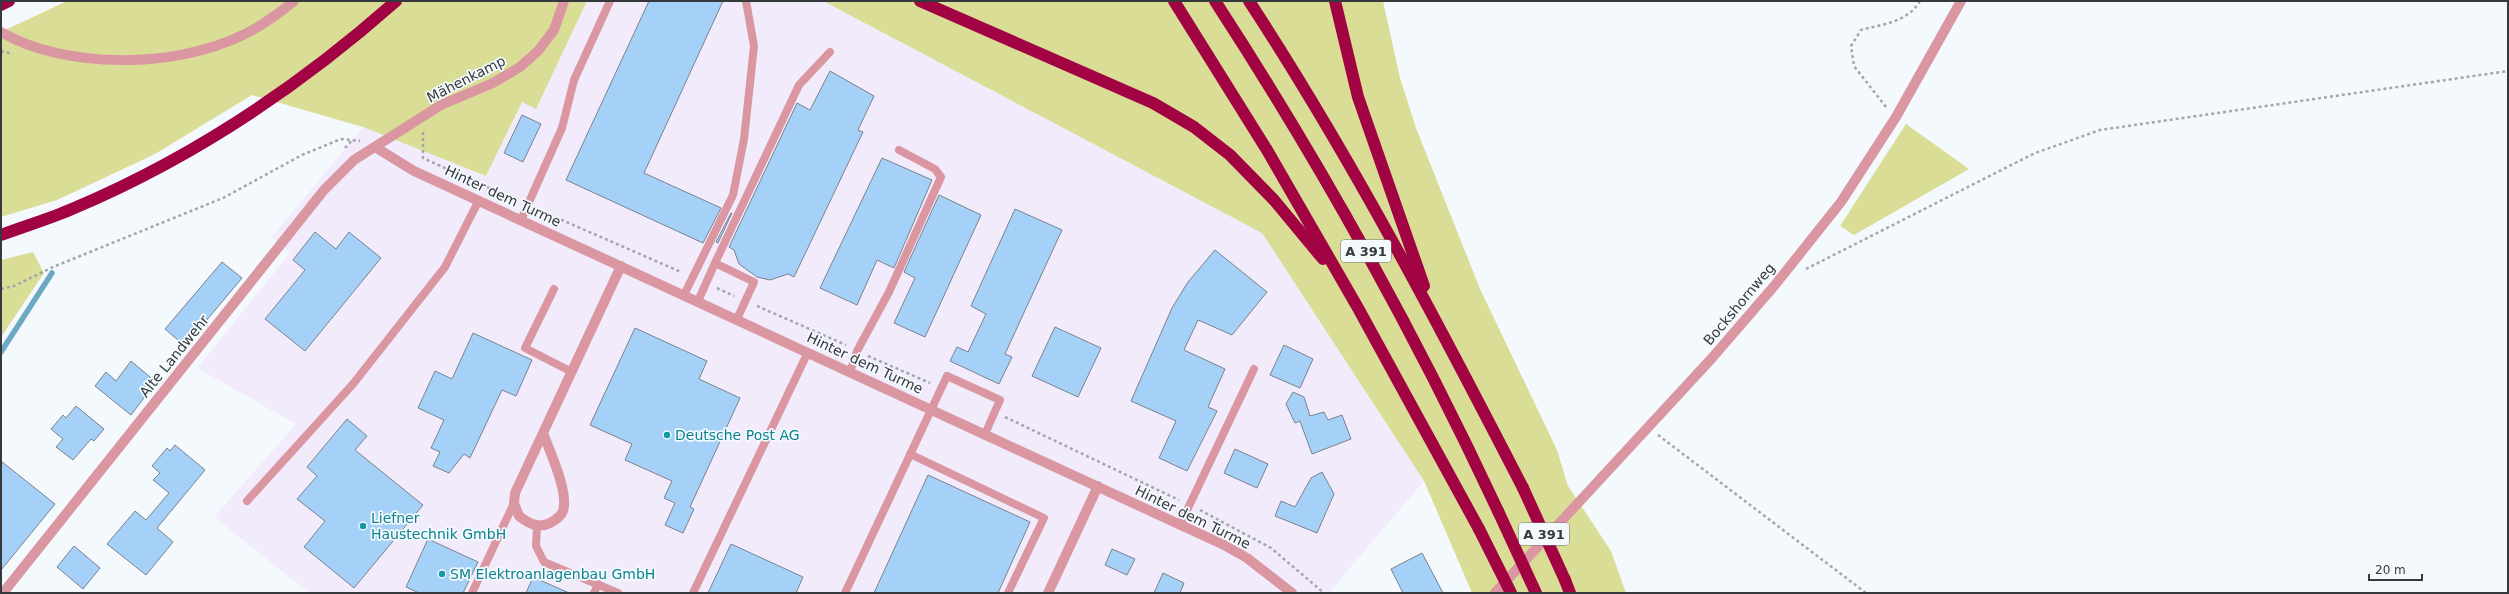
<svg xmlns="http://www.w3.org/2000/svg" width="2509" height="594" font-family="'DejaVu Sans',sans-serif">
<style>
.commercial{fill:#f2ebfc}
.green{fill:#d9dd95}
.lines{fill:none;stroke-linecap:round;stroke-linejoin:round}
.stream{stroke:#6baac2;stroke-width:5.5}
.building{fill:#a5d1f8;stroke:#7a828a}
.path{stroke:#a3a7ac;stroke-width:2.5;stroke-dasharray:3 3;stroke-linecap:butt}
.lane{stroke:#da97a2;stroke-width:8}
.street{stroke:#da97a2;stroke-width:10}
.highway{stroke:#a20443;stroke-width:12}
.highway-bridge{stroke:#a20443;stroke-width:12}
.culture-dot{fill:#0f9aa8;stroke:#f4f9fe;stroke-width:1.5}
.labels{text-anchor:middle;stroke-width:3.5;stroke-linejoin:round;paint-order:stroke}
.shield{fill:#f4f9fe;stroke:#6e7376;stroke-width:1}
.shield-label{font-size:13px;font-weight:bold;fill:#35393c}
.street-label{font-size:14px;fill:#35393c;stroke:#f4f9fe}
.culture-label{font-size:14px;fill:#0d838f;stroke:#f4f9fe;text-anchor:start}
</style>
<rect width="100%" height="100%" fill="#f4f9fe"/>
<path class="commercial" d="M587 1H823L1262 233 1424 481 1329 593H309L214 517 296 424 197 368 290 253 272 237 363 127 486 176 522 101 536 108Z"/>
<g class="green">
<path d="M67 1H587L536 109 522 102 486 176 363 127 252 95 155 154 57 200 1 217V32Z"/>
<path d="M823 1H1383L1400 78 1416 128 1480 289 1557 450 1568 486 1611 551 1626 593H1472L1424 481 1262 233Z"/>
<path d="M1906 124 1969 169 1854 235 1840 226Z"/>
<path d="M33 252 44 273 1 337V260Z"/>
</g>
<g class="lines">
<path class="stream" d="M1 352 52 273"/>
</g>
<g class="building">
<path d="M649 1H723L644 173 721 208 703 243 566 180Z"/>
<path d="M830 71 874 96 858 130 863 132 794 277 788 274 770 280 757 277 739 264 734 250 729 247 797 103 810 110Z"/>
<path d="M522 115 541 124 523 162 504 153Z"/>
<path d="M882 158 932 180 894 268 877 260 857 305 820 288Z"/>
<path d="M939 195 981 215 925 337 894 323 915 278 904 272Z"/>
<path d="M1015 209 1062 230 1005 354 1012 357 999 384 950 361 957 347 968 352 986 314 971 306Z"/>
<path d="M731 213H732L718 243 716 242Z"/>
<path d="M315 232 336 249 349 232 381 258 305 351 265 319 305 270 293 260Z"/>
<path d="M1215 250 1267 292 1232 335 1198 320 1184 350 1225 369 1208 407 1217 411 1187 471 1159 458 1176 421 1131 401 1172 308 1188 282Z"/>
<path d="M222 262 242 278 185 346 165 329Z"/>
<path d="M1055 327 1101 348 1078 397 1032 376Z"/>
<path d="M635 328 707 361 699 379 740 398 690 507 694 509 683 533 665 525 675 503 664 498 672 481 625 460 632 444 590 425Z"/>
<path d="M473 333 532 360 516 396 502 390 470 458 464 454 449 473 433 466 440 452 431 448 444 420 418 408 435 371 452 379Z"/>
<path d="M1284 345 1313 359 1300 388 1270 375Z"/>
<path d="M131 361 156 382 131 415 95 386 106 372 116 381Z"/>
<path d="M1293 392 1304 397 1310 416 1324 412 1328 420 1342 415 1351 439 1312 454 1300 421 1295 423 1286 404Z"/>
<path d="M76 406 104 429 94 441 91 439 73 460 56 447 63 439 51 429 63 415 66 418Z"/>
<path d="M347 419 367 436 355 450 423 505 354 588 304 547 325 521 297 499 317 476 307 467Z"/>
<path d="M175 445 205 470 157 528 173 542 146 575 107 544 135 511 146 520 169 493 153 480 160 473 152 466 167 448 170 451Z"/>
<path d="M1235 449 1268 464 1257 488 1224 473Z"/>
<path d="M1 461 55 504 1 570Z"/>
<path d="M1322 472 1334 494 1317 533 1275 516 1281 501 1295 507 1311 478Z"/>
<path d="M928 475 1030 522 998 593H874Z"/>
<path d="M428 539 478 562 463 593H419L406 587Z"/>
<path d="M731 544 803 577 796 593H708Z"/>
<path d="M74 546 100 568 83 589 57 567Z"/>
<path d="M1112 549 1135 559 1127 575 1105 565Z"/>
<path d="M1422 553 1432 572 1443 593H1403L1391 569Z"/>
<path d="M1163 573 1184 583 1180 593H1154Z"/>
<path d="M533 577 569 593H526Z"/>
</g>
<g class="lines">
<g class="path">
<path d="M1 51 13 54"/>
<path d="M1886 107 1854 66 1851 46 1861 30C1883 24 1908 22 1920 1"/>
<path d="M423 132V158L516 200"/>
<path d="M345 148 353 139"/>
<path d="M539 210 681 272"/>
<path d="M1806 269 2035 153 2100 130 2508 71"/>
<path d="M717 288 734 296"/>
<path d="M1 289 14 286 53 267 223 198 302 155 341 139 360 141"/>
<path d="M757 306 846 345"/>
<path d="M868 356 930 383"/>
<path d="M1005 417 1179 500"/>
<path d="M1658 435 1866 593"/>
<path d="M1200 510 1271 548 1324 593"/>
</g>
<g class="lane">
<path d="M521 220 562 128 574 80 610 1"/>
<path d="M715 263 799 85 830 52"/>
<path d="M554 289 525 348 572 372"/>
<path d="M684 295 733 195 744 139 754 46 746 1"/>
<path d="M698 301 715 263 754 282 737 319"/>
<path d="M850 372 857 351 889 292 941 177 935 169 899 150"/>
<path d="M910 454 1044 518 1008 593"/>
<path d="M247 501 353 384 445 267 479 200"/>
<path d="M1180 525 1254 369"/>
<path d="M537 526 536 546 544 562 618 593"/>
<path d="M472 593 514 503"/>
<path d="M594 593 598 584"/>
<path d="M693 593 808 352"/>
<path d="M845 593 947 376 1000 400 985 434"/>
</g>
<g class="street">
<path d="M1 32C67 70 175 68 243 35 262 26 278 14 294 1"/>
<path d="M375 147 414 171 1224 545 1247 558 1292 593"/>
<path d="M543 433C550 452 569 492 563 511 561 517 555 520 550 523 538 529 528 523 519 516L514 503 515 493 621 266"/>
<path d="M3 593 324 190 354 160 441 105 493 83 520 67 538 51 554 30 564 1"/>
<path d="M1048 593 1098 486"/>
<path d="M1495 593 1712 358 1775 285 1841 202 1896 117 1961 1"/>
</g>
<g class="highway">
<path d="M920 1 1153 103 1194 127 1230 155 1274 200 1323 259"/>
<path d="M1174 1 1267 150 1358 308 1479 529"/>
<path d="M1215 1C1321 164 1416 335 1498 511"/>
<path d="M1249 1C1351 157 1438 323 1523 488"/>
<path d="M1335 1 1358 97 1424 286"/>
<path d="M1 5 9 1"/>
<path d="M1 235C25 226 49 219 72 209 193 158 299 87 396 1"/>
<path d="M1565 580 1570 593"/>
</g>
<g class="highway-bridge">
<path d="M1523 488 1565 580"/>
<path d="M1498 511 1536 593"/>
<path d="M1479 529 1511 593"/>
</g>
</g>
<g class="culture-dot">
<circle cx="667" cy="435" r="4"/>
<circle cx="363" cy="526" r="4"/>
<circle cx="442" cy="574" r="4"/>
</g>
<g class="labels">
<g class="shield">
<rect x="1341" y="240" width="50" height="22" rx="3"/>
<rect x="1519" y="523" width="50" height="22" rx="3"/>
</g>
<g class="shield-label">
<text x="1366" y="256">A 391</text>
<text x="1544" y="539">A 391</text>
</g>
<g class="street-label">
<text transform="translate(466 79) rotate(-27)" y="5">Mähenkamp</text>
<text transform="translate(503 196) rotate(25)" y="5">Hinter dem Turme</text>
<text transform="translate(1739 304) rotate(-50)" y="5">Bockshornweg</text>
<text transform="translate(174 356) rotate(-51)" y="5">Alte Landwehr</text>
<text transform="translate(865 363) rotate(25)" y="5">Hinter dem Turme</text>
<text transform="translate(1193 517) rotate(26)" y="5">Hinter dem Turme</text>
</g>
<g class="culture-label">
<text x="675" y="440">Deutsche Post AG</text>
<text x="371" y="523">Liefner<tspan x="371" dy="16">Haustechnik GmbH</tspan></text>
<text x="450" y="579">SM Elektroanlagenbau GmbH</text>
</g>
</g>
<rect width="2509" height="594" fill="none" stroke="#35393c" stroke-width="4"/>
<path d="M2369 574v6h53v-6" fill="none" stroke="#35393c" stroke-width="2"/>
<text x="2375" y="574" font-size="12" fill="#35393c" stroke="#f4f9fe" stroke-width="3" paint-order="stroke">20 m</text>
</svg>
